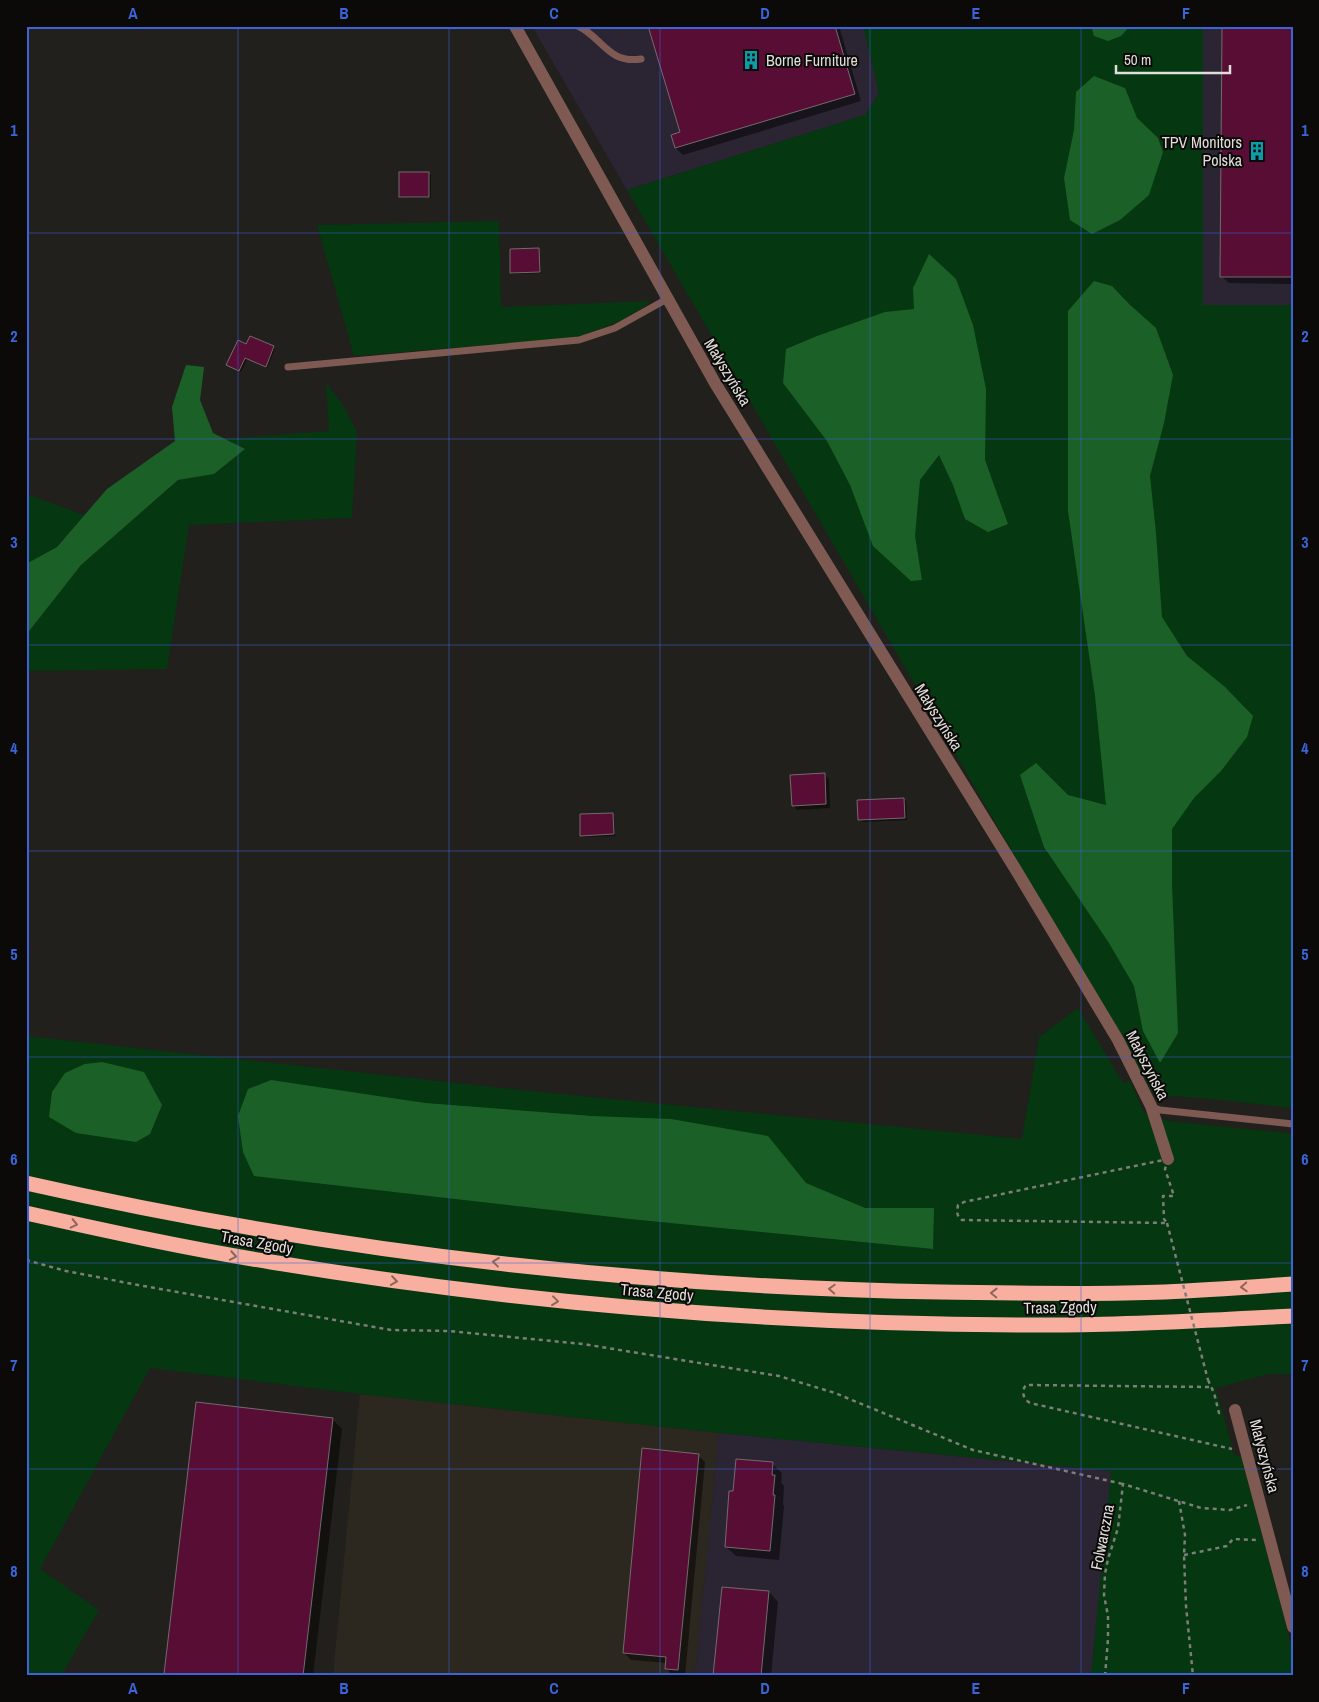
<svg xmlns="http://www.w3.org/2000/svg" width="1319" height="1702" font-family="'Archivo Narrow',sans-serif">
<style>
.built{fill:#2d281f}
.industrial{fill:#2b2433}
.green{fill:#053710}
.forest{fill:#1b6127}
.shadow{fill:#0007}
.building{fill:#580d35;stroke:#726b6e}
.lines{fill:none;stroke-linecap:round;stroke-linejoin:round}
.path{stroke:#7e7d79;stroke-width:2.5;stroke-dasharray:4 4;stroke-linecap:butt}
.service{stroke:#7f5a52;stroke-width:7}
.minor{stroke:#7f5a52;stroke-width:12}
.motorway{stroke:#f9af9f;stroke-width:15}
.path-bridge{stroke:#7e7d79;stroke-width:2.5;stroke-dasharray:4 4;stroke-linecap:butt}
.oneway{stroke:#8e655b}
.grid{fill:none;stroke:#3a64d8;stroke-width:1;stroke-opacity:0.55}
.labels{text-anchor:middle;stroke-width:4;stroke-linejoin:round;paint-order:stroke}
.poi-label{font-size:16px;fill:#dfdedb;stroke:#0b0a08;text-anchor:start}
.street-label{font-size:16px;fill:#dfdedb;stroke:#0b0a08}
.neatline{fill:none;stroke:#3a64d8;stroke-width:2}
.grid-label{font-size:16px;text-anchor:middle;font-weight:bold;fill:#3a64d8}
</style>
<rect width="100%" height="100%" fill="#22201c"/>
<path class="built" d="M360 1394 719 1433 695 1676H333Z"/>
<g class="industrial">
<path d="M532 26H1063L1065 52 627 190Z"/>
<path d="M1203 26H1293V582L1203 305Z"/>
<path d="M719 1433 1112 1471 1091 1676H695Z"/>
</g>
<g class="green">
<path d="M863 26H1203V305H1293V1108L1202 1098 1154 1095 627 190 865 115 879 93Z"/>
<path d="M499 221 501 307 651 301C629 320 601 329 574 338L354 356 317 225Z"/>
<path d="M326 383 343 405 357 432 352 518 189 525 167 669 26 671V635L81 565 178 480 214 474 245 449 224 439 329 431Z"/>
<path d="M26 494 84 515 57 547 26 564Z"/>
<path d="M1078 1008 1123 1083 1130 1081 1145 1114 1169 1121 1293 1134V1374H1269L1216 1388 1234 1455 1241 1456 1293 1652V1676H1091L1111 1471 719 1433 360 1394 150 1368 40 1569 99 1610 61 1676H26V1036L540 1092 1022 1139 1039 1037Z"/>
</g>
<g class="forest">
<path d="M1091 26H1130L1121 36 1108 41 1094 36Z"/>
<path d="M1094 76 1125 88 1137 118 1158 138 1163 152 1149 195 1120 220 1092 234 1070 220 1064 178 1074 130 1076 92Z"/>
<path d="M929 254 956 279 973 325 986 389 985 460 1008 524 988 532 965 519 953 485 939 455 920 480 915 536 922 580 911 581 873 546 850 485 827 441 783 383 786 349 817 336 885 312 914 309 913 288Z"/>
<path d="M1094 281 1112 286 1129 304 1156 328 1173 375 1164 423 1150 476 1156 533 1162 617 1187 656 1225 687 1253 716 1247 737 1221 771 1194 798 1172 829V884L1178 1033 1160 1063 1143 1031 1134 986 1109 943 1044 847 1020 775 1036 763 1068 795 1106 805 1095 696 1068 511V311Z"/>
<path d="M186 365 204 367 200 400 213 433 245 449 214 474 178 480 81 565 26 635V564L57 547 107 489 175 441 172 407Z"/>
<path d="M102 1062 144 1072 162 1105 150 1134 136 1142 76 1133 49 1117 52 1092 65 1073 85 1064Z"/>
<path d="M271 1080 425 1103 592 1116 671 1119 768 1136 806 1183 865 1208H934L933 1249 630 1219 254 1176 243 1152 238 1116 248 1089Z"/>
</g>
<g class="shadow">
<path d="M649 26H839L861 101 683 155 676 148 672 135 681 133Z"/>
<path d="M1293 26V284L1229 283 1221 276Z"/>
<path d="M429 173 431 175V198H402L400 196Z"/>
<path d="M539 249 540 251 541 273 513 274 511 273Z"/>
<path d="M247 345 273 347 275 349 267 368 247 359 241 372 230 366Z"/>
<path d="M824 774 829 779 830 808 797 810 793 805Z"/>
<path d="M904 800 906 801 907 820 862 822 860 820Z"/>
<path d="M612 814 614 816 615 836 583 837 581 835Z"/>
<path d="M332 1419 342 1429 313 1676H167L165 1674Z"/>
<path d="M698 1455 705 1462 685 1676H673L666 1668 667 1663 631 1660 624 1653Z"/>
<path d="M772 1464 782 1473 781 1483 784 1486 783 1505 784 1506 779 1560 736 1556 726 1547 734 1493Z"/>
<path d="M769 1592 778 1602 771 1676H714Z"/>
</g>
<g class="building">
<path d="M648 26H835L855 94 675 148 671 135 680 132Z"/>
<path d="M1222 26H1293V277H1220Z"/>
<rect x="399" y="172" width="30" height="25"/>
<path d="M539 248 540 272 510 273V249Z"/>
<path d="M250 336 274 346 266 367 245 358 239 371 226 365 238 340 246 344Z"/>
<path d="M825 773 826 804 792 806 790 775Z"/>
<path d="M904 798 905 818 858 820 857 800Z"/>
<path d="M613 813 614 834 580 836V814Z"/>
<path d="M196 1402 333 1418 303 1676H178L164 1674Z"/>
<path d="M642 1448 699 1454 678 1670 665 1669 666 1657 623 1653Z"/>
<path d="M736 1459 773 1462 772 1475H775L773 1495H775L770 1551 725 1547 729 1491H733Z"/>
<path d="M722 1587 769 1591 761 1676H713Z"/>
</g>
<g class="lines">
<g class="path">
<path d="M1168 1159 1165 1169 1174 1196H1163L1164 1219 1167 1223 962 1220C956 1216 957 1211 958 1205L964 1202Z"/>
<path d="M26 1260 66 1271 138 1285 391 1330 449 1331 583 1344 779 1376 835 1393 973 1450 1123 1484"/>
<path d="M1208 1380 1214 1393 1219 1413H1221"/>
<path d="M1209 1387 1026 1385C1021 1391 1023 1399 1030 1403L1232 1449"/>
<path d="M1179 1501 1185 1535 1184 1555 1186 1606 1193 1676"/>
<path d="M1184 1555 1227 1546 1233 1539 1256 1540"/>
<path d="M1105 1676 1108 1639V1616L1104 1595 1105 1574 1108 1559 1118 1528 1123 1484 1201 1508 1230 1510 1247 1505"/>
</g>
<g class="service">
<path d="M578 26C603 38 608 64 641 59"/>
<path d="M288 367 579 340 615 328 667 299"/>
<path d="M1152 1107 1160 1110 1293 1124"/>
</g>
<g class="minor">
<path d="M515 26 715 383 1016 870 1118 1040 1151 1106 1168 1159"/>
<path d="M1235 1410 1293 1627"/>
</g>
<g class="motorway">
<path d="M26 1183C326 1251 633 1287 941 1292 1015 1293 1090 1295 1165 1292 1207 1290 1250 1287 1293 1284"/>
<path d="M26 1213C107 1231 189 1249 271 1262 530 1305 793 1326 1056 1325 1135 1325 1214 1320 1293 1316"/>
</g>
<path class="path-bridge" d="M1167 1223 1208 1380"/>
</g>
<defs><path id="oneway-chevron" d="M-2-3.5L2.5 0L-2 3.5" fill="none" stroke-width="1.6" stroke-linecap="round" stroke-linejoin="round" transform="scale(1.25)"/></defs>
<g class="oneway">
<use href="#oneway-chevron" transform="translate(74 1224) rotate(13)"/>
<use href="#oneway-chevron" transform="translate(233 1256) rotate(10)"/>
<use href="#oneway-chevron" transform="translate(496 1262) rotate(-173)"/>
<use href="#oneway-chevron" transform="translate(394 1281) rotate(8)"/>
<use href="#oneway-chevron" transform="translate(1244 1287) rotate(177)"/>
<use href="#oneway-chevron" transform="translate(832 1289) rotate(-177)"/>
<use href="#oneway-chevron" transform="translate(994 1293) rotate(-179)"/>
<use href="#oneway-chevron" transform="translate(555 1301) rotate(7)"/>
</g>
<path class="grid" d="M238 26V1676M449 26V1676M660 26V1676M870 26V1676M1081 26V1676M26 233H1293M26 439H1293M26 645H1293M26 851H1293M26 1057H1293M26 1263H1293M26 1469H1293"/>
<defs>
<g id="building-bare" transform="scale(1.5)"><path d="M-4-6H4V6H1V3H-1V6H-4ZM-2.5-4.3h1.7v1.8h-1.7ZM.8-4.3h1.7v1.8H.8ZM-2.5-1h1.7V.8h-1.7ZM.8-1h1.7V.8H.8Z" fill="#0f9aa8" stroke="#0b0a08" stroke-width="2.5" paint-order="stroke"/></g>
</defs>
<g fill-rule="evenodd">
<use href="#building-bare" x="751" y="60"/>
<use href="#building-bare" x="1257" y="151"/>
</g>
<g class="labels">
<g class="poi-label">
<text x="766" y="66">Borne Furniture</text>
<text x="1242" y="148" text-anchor="end">TPV Monitors<tspan x="1242" dy="18">Polska</tspan></text>
</g>
<g class="street-label">
<text transform="translate(728 372) rotate(59)" y="6">Małyszyńska</text>
<text transform="translate(939 717) rotate(58)" y="6">Małyszyńska</text>
<text transform="translate(1148 1065) rotate(63)" y="6">Małyszyńska</text>
<text transform="translate(257 1242) rotate(10)" y="6">Trasa Zgody</text>
<text transform="translate(657 1292) rotate(5)" y="6">Trasa Zgody</text>
<text transform="translate(1060 1307) rotate(-1)" y="6">Trasa Zgody</text>
<text transform="translate(1265 1456) rotate(75)" y="6">Małyszyńska</text>
<text transform="translate(1102 1537) rotate(-79)" y="6">Folwarczna</text>
</g>
</g>
<rect width="1319" height="1702" fill="none" stroke="#0b0a08" stroke-width="55"/>
<path d="M1116 65v8h114v-8" fill="none" stroke="#dfdedb" stroke-width="2.5"/>
<text x="1124" y="65" font-size="15" fill="#dfdedb" stroke="#0b0a08" stroke-width="4" paint-order="stroke">50 m</text>
<rect x="28" y="28" width="1264" height="1646" class="neatline"/>
<g class="grid-label">
<text x="133" y="19">A</text>
<text x="344" y="19">B</text>
<text x="554" y="19">C</text>
<text x="765" y="19">D</text>
<text x="976" y="19">E</text>
<text x="1186" y="19">F</text>
<text x="14" y="136">1</text>
<text x="1305" y="136">1</text>
<text x="14" y="342">2</text>
<text x="1305" y="342">2</text>
<text x="14" y="548">3</text>
<text x="1305" y="548">3</text>
<text x="14" y="754">4</text>
<text x="1305" y="754">4</text>
<text x="14" y="960">5</text>
<text x="1305" y="960">5</text>
<text x="14" y="1165">6</text>
<text x="1305" y="1165">6</text>
<text x="14" y="1371">7</text>
<text x="1305" y="1371">7</text>
<text x="14" y="1577">8</text>
<text x="1305" y="1577">8</text>
<text x="133" y="1694">A</text>
<text x="344" y="1694">B</text>
<text x="554" y="1694">C</text>
<text x="765" y="1694">D</text>
<text x="976" y="1694">E</text>
<text x="1186" y="1694">F</text>
</g>
</svg>
